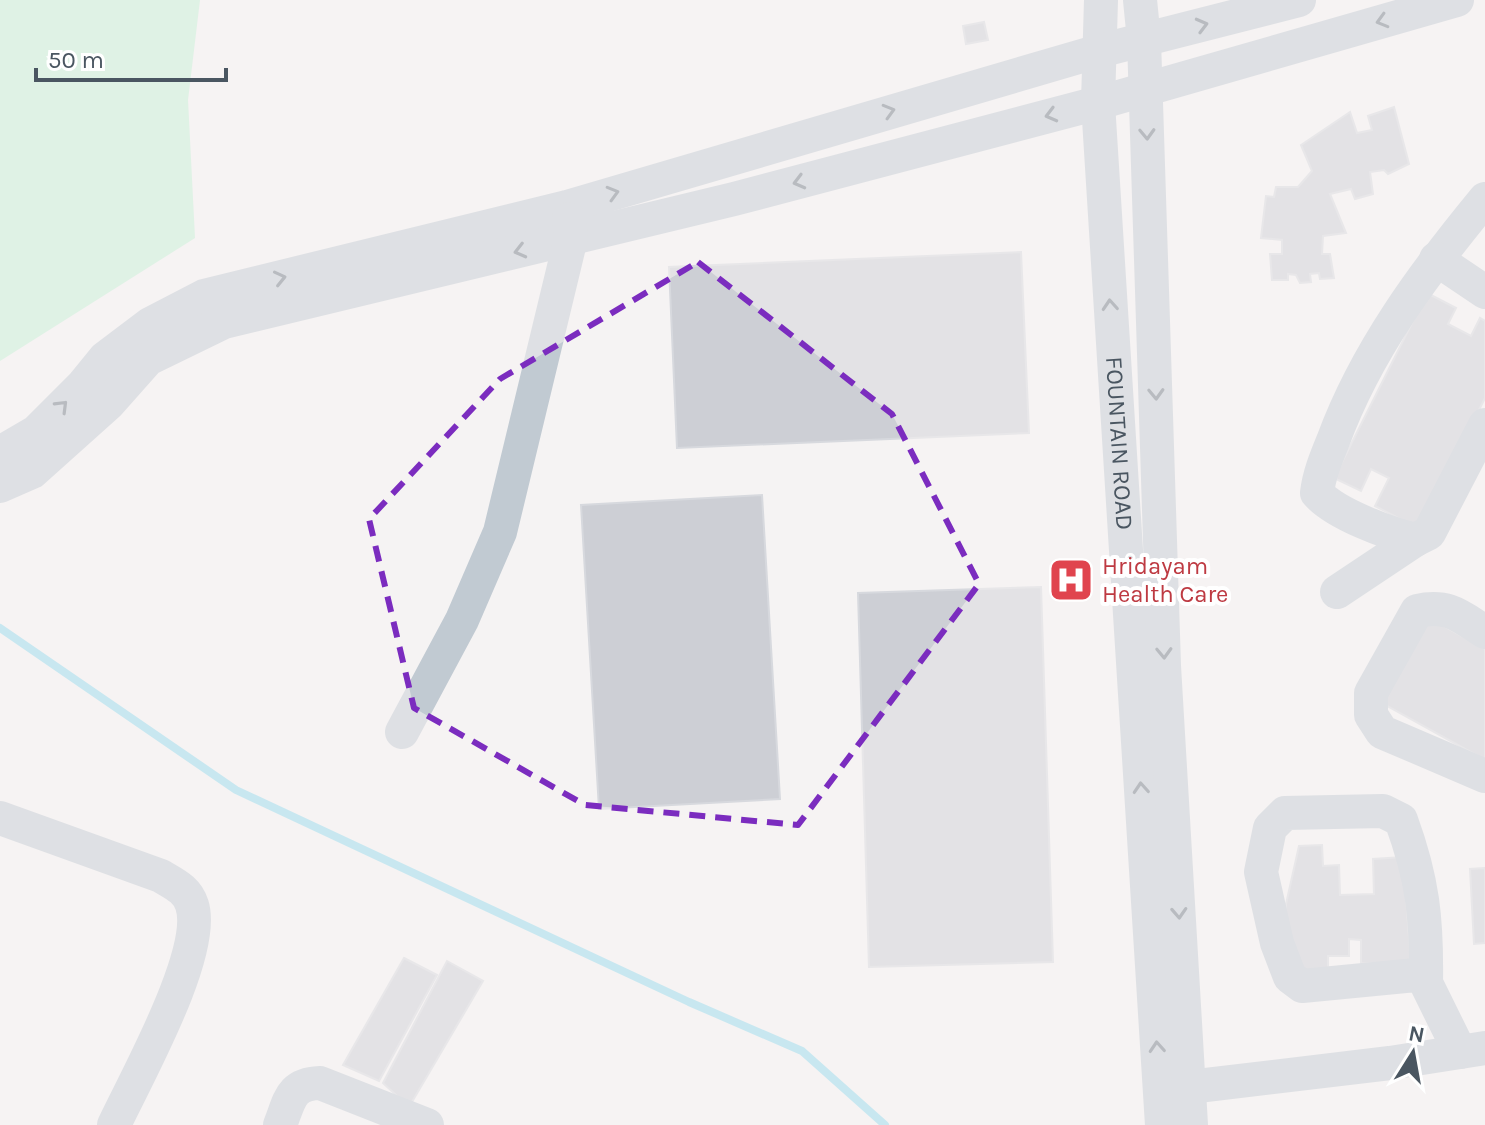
<svg xmlns="http://www.w3.org/2000/svg" width="1485" height="1125" font-family="Karla,sans-serif">
<style>
.green{fill:#c3f1d5}
.lines{fill:none;stroke-linecap:round;stroke-linejoin:round}
.stream{stroke:#90daee;stroke-width:8}
.building{fill:#cdcfd5;stroke:#d7d9de;stroke-width:2}
.minor{stroke:#c1cad2;stroke-width:34}
.oneway{stroke:#6e7983}
.marked{fill:none;stroke:#7b2cbf;stroke-width:6;stroke-dasharray:16 10;stroke-linejoin:round}
.labels{text-anchor:middle;stroke-width:8;stroke-linejoin:round;paint-order:stroke}
.street-label{font-size:24px;fill:#4a5661;stroke:#fff}
.health-label{font-size:24px;fill:#be3a42;stroke:#fff;text-anchor:start}
</style>
<rect width="100%" height="100%" fill="#f5f3f3"/>
<path class="green" d="M0 0H200L188 100 195 238 0 361Z"/>
<g class="lines">
<path class="stream" d="M0 628 236 790 689 1002 802 1051 885 1125"/>
</g>
<g class="building">
<path d="M984 22 988 40 966 44 963 26Z"/>
<path d="M1394 107 1409 164 1388 174 1384 170 1370 172 1373 194 1355 199 1351 189 1330 194 1346 233 1323 236 1322 254H1330L1334 278 1320 279 1319 273 1310 274 1311 282 1300 283 1296 275 1288 274V280H1272L1270 254H1282V240L1261 238 1266 196 1274 197 1276 187H1298L1312 171 1301 145 1350 112 1357 133 1372 130 1368 116Z"/>
<path d="M1021 252 1029 433 677 448 669 267Z"/>
<path d="M1427 293 1456 308 1448 324 1471 336 1480 318 1485 321V398L1419 529 1375 506 1389 478 1371 469 1361 491 1334 478Z"/>
<path d="M762 495 780 799 599 809 581 505Z"/>
<path d="M1041 587 1053 962 869 967 858 593Z"/>
<path d="M1429 618 1485 649V760L1382 703Z"/>
<path d="M1322 845 1323 866 1339 865 1340 895 1374 894 1373 859 1403 857 1411 964 1361 963V940L1349 939V956H1328V978H1303L1286 918V904L1299 846Z"/>
<path d="M1485 868V943L1474 944 1470 869Z"/>
<path d="M404 958 437 975 379 1081 343 1065Z"/>
<path d="M447 961 483 981 409 1107 383 1083Z"/>
</g>
<g class="lines">
<g class="minor">
<path id="s1" d="M1101 0 1098 103 1162 1125"/>
<path d="M1140 0 1144 40 1164 666 1191 1125"/>
<path d="M1485 199C1424 273 1366 351 1333 441 1326 458 1319 475 1317 493 1335 514 1388 533 1415 540L1429 533 1485 425"/>
<path d="M1436 259 1485 292"/>
<path d="M0 453 36 432 83 385 105 358 150 324 204 296 567 207 1099 51 1299 0"/>
<path d="M0 486 32 472 109 403 148 359 224 322 734 199 1098 103 1457 0"/>
<path d="M1337 592 1415 540"/>
<path d="M1485 632C1460 616 1448 604 1417 611L1371 693V715L1382 732 1485 776"/>
<path d="M402 732 462 620 500 532 571 238 569 219"/>
<path d="M0 818 161 876C174 884 187 889 192 905 207 952 136 1078 114 1125"/>
<path d="M1426 974 1302 986 1290 977 1277 943 1261 872 1270 828 1285 813 1383 811 1401 820C1423 880 1427 920 1426 983L1460 1052"/>
<path d="M1189 1087 1390 1063 1485 1048"/>
<path d="M280 1125C290 1100 290 1084 320 1083L427 1125"/>
</g>
</g>
<defs><path id="oneway-chevron" d="M-2-3.5L2.5 0L-2 3.5" fill="none" stroke-width="1.6" stroke-linecap="round" stroke-linejoin="round" transform="scale(2)"/></defs>
<g class="oneway">
<use href="#oneway-chevron" transform="translate(1382 21) rotate(164)"/>
<use href="#oneway-chevron" transform="translate(1202 25) rotate(-15)"/>
<use href="#oneway-chevron" transform="translate(889 111) rotate(-16)"/>
<use href="#oneway-chevron" transform="translate(1051 115) rotate(165)"/>
<use href="#oneway-chevron" transform="translate(1147 134) rotate(88)"/>
<use href="#oneway-chevron" transform="translate(799 182) rotate(165)"/>
<use href="#oneway-chevron" transform="translate(613 193) rotate(-16)"/>
<use href="#oneway-chevron" transform="translate(520 251) rotate(166)"/>
<use href="#oneway-chevron" transform="translate(280 278) rotate(-13)"/>
<use href="#oneway-chevron" transform="translate(1110 305) rotate(-94)"/>
<use href="#oneway-chevron" transform="translate(1156 394) rotate(88)"/>
<use href="#oneway-chevron" transform="translate(62 406) rotate(-45)"/>
<use href="#oneway-chevron" transform="translate(1164 653) rotate(88)"/>
<use href="#oneway-chevron" transform="translate(1141 788) rotate(-94)"/>
<use href="#oneway-chevron" transform="translate(1179 913) rotate(87)"/>
<use href="#oneway-chevron" transform="translate(1157 1047) rotate(-94)"/>
</g>
<path d="M0 0H1485V1125H0ZM698 262 892 414 979 584 798 825 585 805 414 708 369 519 500 379Z" fill="#f5f3f3" fill-opacity=".55" fill-rule="evenodd"/>
<path class="marked" d="M698 262 892 414 979 584 798 825 585 805 414 708 369 519 500 379Z"/>
<defs>
<g id="hospital-square" transform="scale(2.3)"><rect x="-9" y="-9" width="18" height="18" rx="4" fill="#e0444e" stroke="#fff"/><path d="M-5-5h3v3.5h4V-5h3V5h-3V1.5h-4V5h-3Z" fill="#fff"/></g>
</defs>
<g fill-rule="evenodd">
<use href="#hospital-square" x="1071" y="580"/>
</g>
<g class="labels">
<g class="street-label">
<text dy="8" stroke="none"><textPath href="#s1" startOffset="444">FOUNTAIN ROAD</textPath></text>
</g>
<g class="health-label">
<text x="1102" y="574">Hridayam<tspan x="1102" dy="28">Health Care</tspan></text>
</g>
</g>
<g transform="translate(1413 1053) rotate(11)" stroke="#ffffff" stroke-width="6" paint-order="stroke">
<path d="M0-6L14 30L0 20L-14 30Z" fill="#4a5661"/>
<text y="-12" font-size="22" font-weight="bold" text-anchor="middle" fill="#4a5661">N</text>
</g>
<path d="M36 68v12h190v-12" fill="none" stroke="#4a5661" stroke-width="4"/>
<text x="48" y="68" font-size="24" fill="#4a5661" stroke="#ffffff" stroke-width="6" paint-order="stroke">50 m</text>
</svg>
